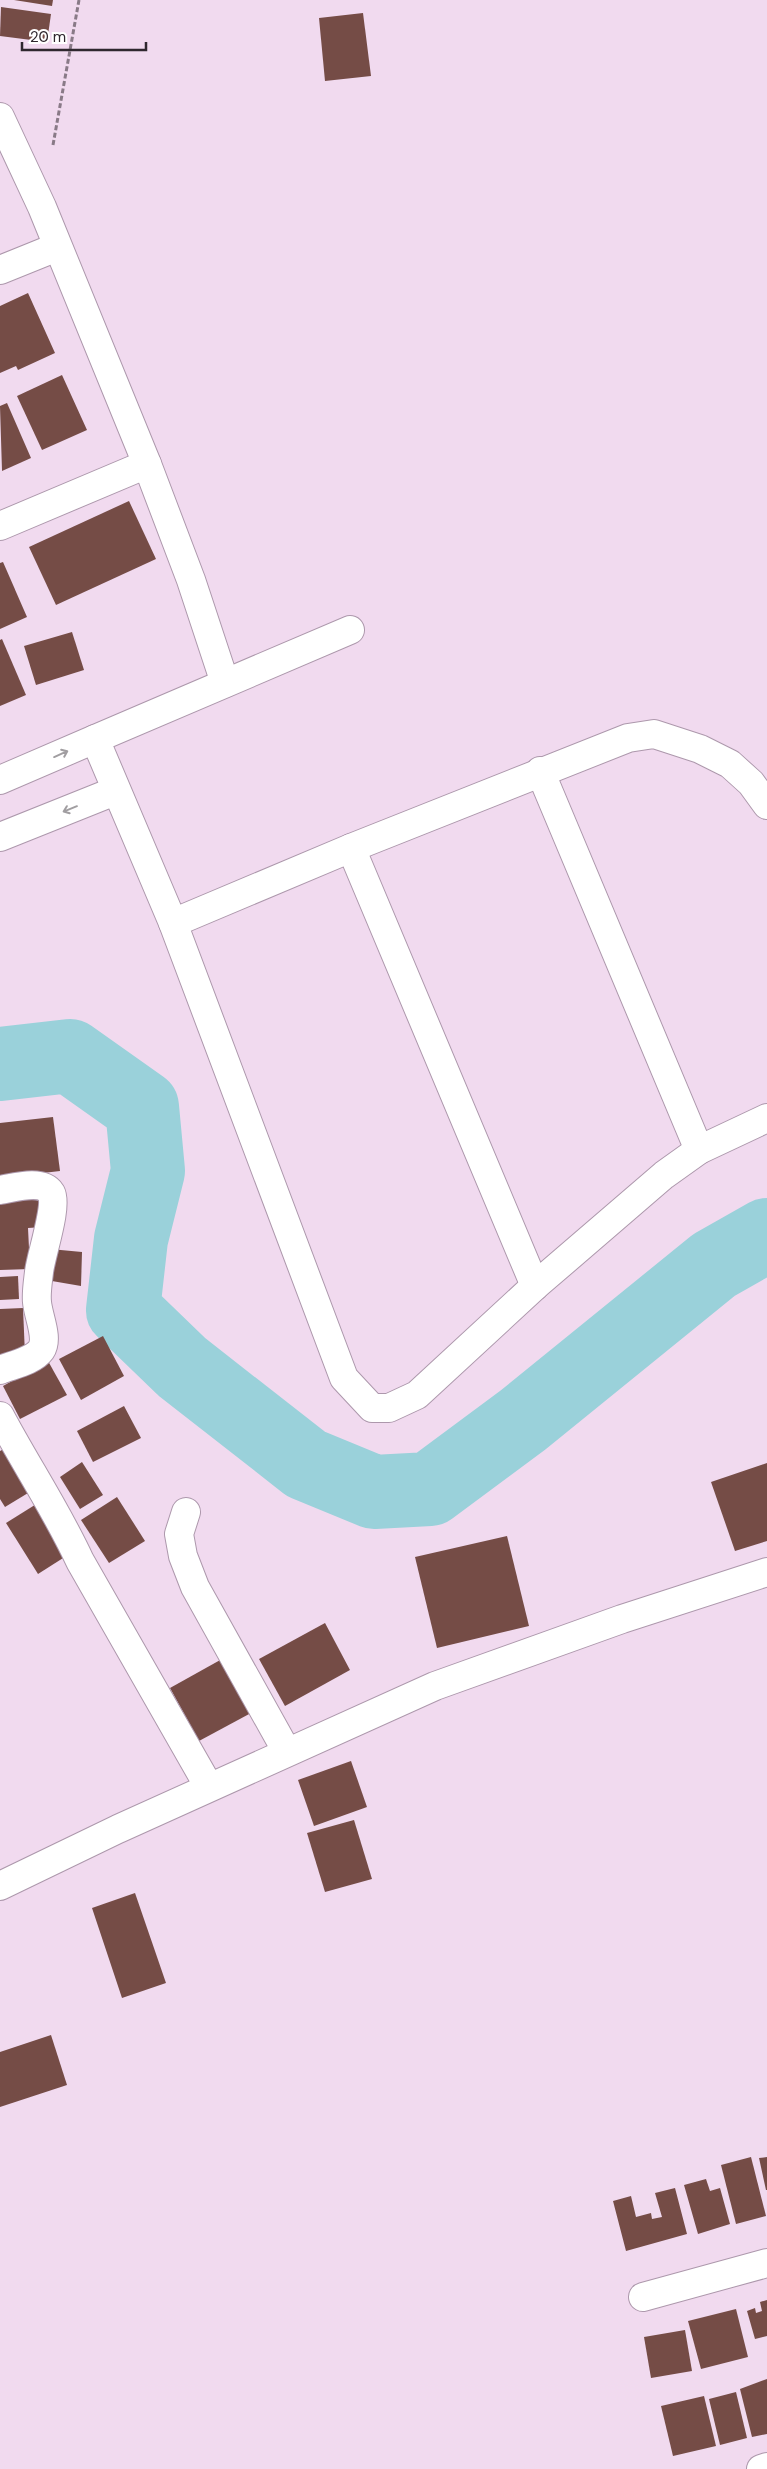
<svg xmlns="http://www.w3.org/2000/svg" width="767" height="2469" font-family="'DM Sans',sans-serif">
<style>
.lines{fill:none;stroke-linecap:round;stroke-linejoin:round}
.river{stroke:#9ad1da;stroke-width:74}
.building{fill:#754c46}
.minor-casing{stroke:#ad98ac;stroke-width:30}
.path{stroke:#897a87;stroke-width:3;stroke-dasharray:5 2.5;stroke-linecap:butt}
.minor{stroke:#fff;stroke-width:28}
.oneway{stroke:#a19ea1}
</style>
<rect width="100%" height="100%" fill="#f1daef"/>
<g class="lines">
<path class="river" d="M0 1064 70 1056 142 1107 148 1171 131 1239 123 1310 182 1367 306 1464 374 1492 430 1489 523 1420 714 1265 767 1235"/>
</g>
<g class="building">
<path d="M14 0H53L52 6Z"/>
<path d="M1 7 51 14 47 42 0 36Z"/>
<path d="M363 13 371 76 325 81 319 18Z"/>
<path d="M28 293 55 353 18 370 16 366 0 373V306Z"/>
<path d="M62 375 87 430 42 450 17 396Z"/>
<path d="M7 403 31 458 2 471 0 406Z"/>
<path d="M129 501 156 559 56 605 29 547Z"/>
<path d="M3 562 27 617 0 629V563Z"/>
<path d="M72 632 84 670 36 685 24 646Z"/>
<path d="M2 639 26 695 0 706V640Z"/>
<path d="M53 1117 60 1171 0 1178V1123Z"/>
<path d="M42 1196 44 1227 28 1228 30 1269 0 1270V1197Z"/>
<path d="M50 1249 82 1252 81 1286 46 1280Z"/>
<path d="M18 1276 19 1299 0 1300V1277Z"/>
<path d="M23 1308 25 1355 0 1356V1309Z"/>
<path d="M103 1336 124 1376 81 1400 59 1359Z"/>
<path d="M48 1361 67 1395 20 1419 3 1386Z"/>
<path d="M124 1406 141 1438 93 1462 77 1431Z"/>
<path d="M6 1448 33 1490 5 1507 0 1499V1451Z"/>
<path d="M82 1462 103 1495 80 1509 60 1477Z"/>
<path d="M767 1463V1541L735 1551 711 1482Z"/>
<path d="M117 1497 145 1541 109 1563 81 1520Z"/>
<path d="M38 1503 71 1553 38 1574 6 1523Z"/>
<path d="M507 1536 529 1626 437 1648 415 1557Z"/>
<path d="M325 1623 350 1670 285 1706 259 1659Z"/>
<path d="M222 1659 251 1713 199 1741 170 1688Z"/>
<path d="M351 1761 367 1807 314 1826 298 1780Z"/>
<path d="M354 1820 372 1879 325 1892 307 1833Z"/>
<path d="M135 1893 166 1983 122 1998 92 1908Z"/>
<path d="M51 2035 67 2085 0 2107V2052Z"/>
<path d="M751 2157 766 2216 736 2224 721 2165Z"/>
<path d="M767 2157V2190H766L759 2158Z"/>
<path d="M706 2179 710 2191 720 2188 730 2224 698 2234 684 2185Z"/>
<path d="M675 2188 687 2234 626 2251 613 2201 631 2196 636 2217 651 2213 652 2219 662 2217 655 2193Z"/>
<path d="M767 2300V2336L755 2339 747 2311 755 2308 756 2313 762 2311 760 2302Z"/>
<path d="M736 2309 748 2357 701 2369 688 2321Z"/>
<path d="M685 2330 692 2371 651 2378 644 2337Z"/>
<path d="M767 2379V2434L752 2437 740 2389Z"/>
<path d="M736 2392 747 2438 720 2445 709 2399Z"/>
<path d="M704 2396 716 2446 673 2456 661 2406Z"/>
</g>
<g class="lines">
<g class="minor-casing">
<g id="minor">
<path d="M0 117 42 207 147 464 191 580 225 683"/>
<path d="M0 270 57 247"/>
<path d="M0 526 147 464"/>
<path d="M350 630 95 739 173 923 344 1378 372 1408H389L417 1395 535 1286 664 1175 699 1150 767 1118"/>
<path d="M540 771 699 1150"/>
<path d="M0 780 95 739"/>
<path d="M0 837 115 791"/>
<path d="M351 848 535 1286"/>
<path d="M173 923 351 848 628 738 654 734 700 749 730 764 751 783 767 805"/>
<path d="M0 1190C13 1188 42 1179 51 1193 58 1206 41 1255 39 1272 38 1281 36 1293 37 1302 38 1316 49 1338 41 1350 33 1361 12 1365 0 1370"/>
<path d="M0 1416C26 1465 57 1511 80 1561L209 1787"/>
<path d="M186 1512 179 1534 183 1556 195 1587 287 1752"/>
<path d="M0 1886 118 1829 435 1686 622 1619 767 1572"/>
<path d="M643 2297 767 2263"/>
<path d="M761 2469 767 2467"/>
</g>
</g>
<path class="path" d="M53 145 79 0"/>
<use href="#minor" class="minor"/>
</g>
<defs><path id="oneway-shaft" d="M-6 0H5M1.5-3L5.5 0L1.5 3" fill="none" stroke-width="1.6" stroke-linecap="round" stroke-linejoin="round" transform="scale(1.25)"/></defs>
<g class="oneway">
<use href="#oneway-shaft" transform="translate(61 754) rotate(-24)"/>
<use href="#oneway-shaft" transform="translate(70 809) rotate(158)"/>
</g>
<path d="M22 42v8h124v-8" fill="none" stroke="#2f272e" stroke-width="2.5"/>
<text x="30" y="42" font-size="15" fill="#2f272e" stroke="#ffffff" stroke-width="4" paint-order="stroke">20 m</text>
</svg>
